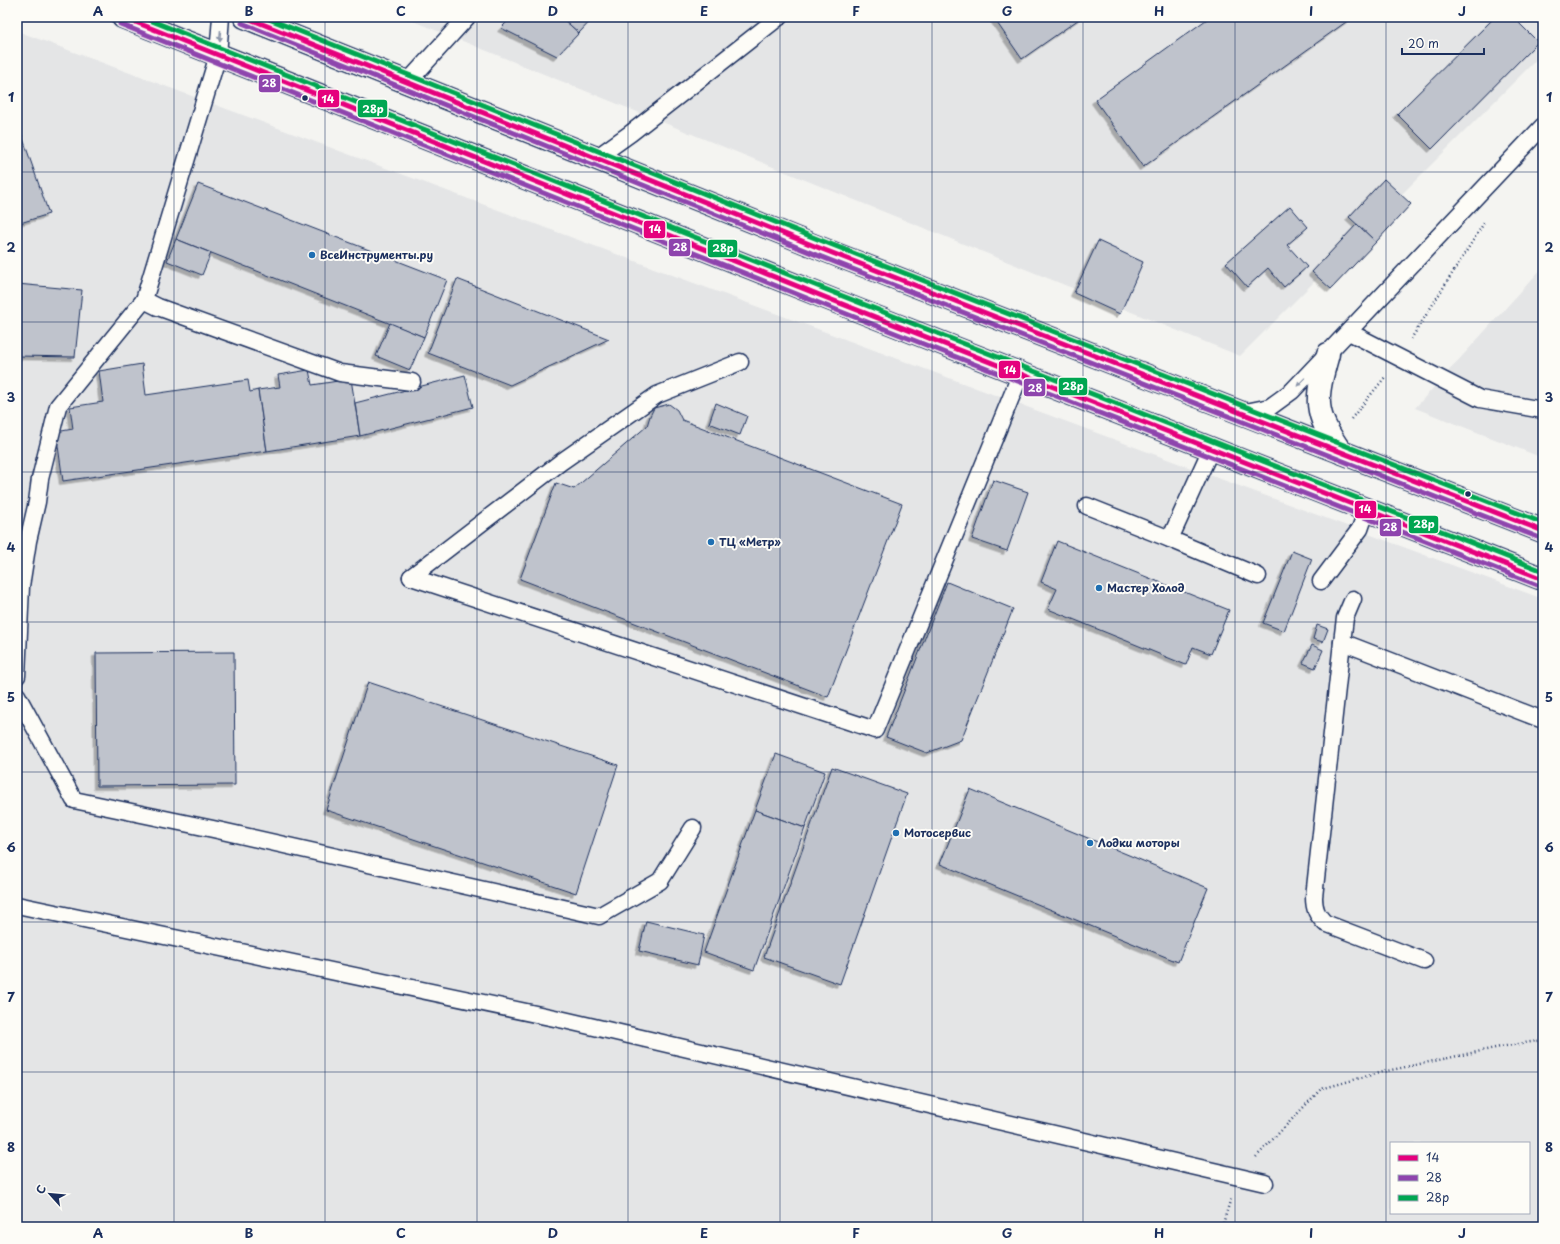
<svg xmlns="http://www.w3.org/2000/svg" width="1560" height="1244" font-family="'Playpen Sans',sans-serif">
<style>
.built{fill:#e4e5e6;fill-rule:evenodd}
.building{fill:#bfc3cc;stroke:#1b2f5e;filter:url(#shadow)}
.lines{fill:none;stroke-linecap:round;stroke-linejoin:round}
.lane-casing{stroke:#1b2f5e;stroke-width:19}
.primary-casing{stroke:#1b2f5e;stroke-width:25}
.path{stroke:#1b2f5e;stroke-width:2.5;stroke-dasharray:1 3;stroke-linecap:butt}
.lane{stroke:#fdfcf7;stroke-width:16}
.primary{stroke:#fdfcf7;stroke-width:22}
.bus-1-casing{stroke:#fdfcf7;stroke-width:8}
.bus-2-casing{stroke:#fdfcf7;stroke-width:8}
.bus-3-casing{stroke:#fdfcf7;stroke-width:8}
.bus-1{stroke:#e5007d;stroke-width:5}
.bus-2{stroke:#8e44ad;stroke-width:5}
.bus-3{stroke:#00a651;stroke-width:5}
.oneway{fill:#8c96aa}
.grid{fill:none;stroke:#1b2f5e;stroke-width:1;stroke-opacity:0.55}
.bus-dot{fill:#1b2f5e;stroke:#fdfcf7;stroke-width:1.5}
.poi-dot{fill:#1f6fb2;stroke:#fdfcf7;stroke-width:1.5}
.labels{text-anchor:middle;stroke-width:4;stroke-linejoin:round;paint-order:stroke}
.poi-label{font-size:11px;font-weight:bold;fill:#1b2f5e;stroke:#fdfcf7;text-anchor:start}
.line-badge{stroke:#fdfcf7;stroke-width:1.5}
.badge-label{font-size:11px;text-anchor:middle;font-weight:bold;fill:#fff}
.neatline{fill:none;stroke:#1b2f5e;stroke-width:1.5}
.grid-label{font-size:13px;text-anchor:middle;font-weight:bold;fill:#1b2f5e}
</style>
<defs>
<filter id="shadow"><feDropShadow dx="-3.5" dy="3.5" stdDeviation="0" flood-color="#0004"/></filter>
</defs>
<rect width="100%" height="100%" fill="#f4f4f1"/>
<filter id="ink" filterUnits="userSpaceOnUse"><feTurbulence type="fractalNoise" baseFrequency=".025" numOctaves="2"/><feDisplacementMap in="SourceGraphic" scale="8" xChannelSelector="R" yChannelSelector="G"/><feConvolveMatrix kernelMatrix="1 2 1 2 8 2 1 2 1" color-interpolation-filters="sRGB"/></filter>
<g filter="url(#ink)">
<g class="built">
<path d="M403 17H1543V53L1240 356Z"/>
<path d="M17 31 1543 599V1227H17ZM1391 1143H1529V1213H1391Z"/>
<path d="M1543 267V458L1415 408Z"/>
</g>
<g class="building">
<path d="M512 17H561L579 33 557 56 501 28Z"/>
<path d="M561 17H594L579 33Z"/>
<path d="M993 17H1082L1022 59Z"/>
<path d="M1210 17H1353L1143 167 1095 100Z"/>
<path d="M1495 17H1513L1538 42 1432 149 1397 114Z"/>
<path d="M17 129 20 130 49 214 17 224Z"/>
<path d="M1384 179 1411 204 1376 242 1349 217Z"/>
<path d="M198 184 447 280 424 337 176 239Z"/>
<path d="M1290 206 1308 227 1287 245 1307 267 1284 287 1268 268 1247 287 1226 263Z"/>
<path d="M1357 224 1376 242 1331 289 1312 272Z"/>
<path d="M176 239 211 253 202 275 167 261Z"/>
<path d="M1098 241 1143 262 1120 314 1074 293Z"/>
<path d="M457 279 609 339 510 385 428 353Z"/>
<path d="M17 284 82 290 75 357 17 356Z"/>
<path d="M390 323 424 337 410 370 376 356Z"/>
<path d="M142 364 146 395 248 380 250 392 258 390 267 451 63 481 56 432 73 429 70 407 103 402 99 371Z"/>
<path d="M309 370 312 385 351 379 360 436 267 451 258 390 280 387 278 375Z"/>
<path d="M465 375 473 407 360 436 355 403Z"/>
<path d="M716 403 747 416 740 435 709 423Z"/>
<path d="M669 404 677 410 682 420 902 504 828 697 520 579 556 483 574 489 647 426 650 416 654 408Z"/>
<path d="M993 480 1028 492 1007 551 972 539Z"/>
<path d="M1057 541 1229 610 1211 654 1193 647 1186 665 1048 609 1057 589 1041 582Z"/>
<path d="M1292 551 1312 559 1284 631 1263 623Z"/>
<path d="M947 582 1013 609 961 740 927 753 886 737Z"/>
<path d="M1317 625 1328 629 1323 642 1313 639Z"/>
<path d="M1312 645 1323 650 1315 668 1303 663Z"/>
<path d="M234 652 235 785 97 786 96 653Z"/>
<path d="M368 682 618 765 576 893 326 810Z"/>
<path d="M776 754 825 772 805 828 755 810Z"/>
<path d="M832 767 907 794 840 984 764 957Z"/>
<path d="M970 789 1208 888 1178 962 940 864Z"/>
<path d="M755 810 805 828 754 970 704 952Z"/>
<path d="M646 921 704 935 698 965 639 951Z"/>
</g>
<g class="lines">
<g class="lane-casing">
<g id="lane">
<path d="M221 17 218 55 144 300 158 307 340 373 412 382"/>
<path d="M407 83 467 17"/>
<path d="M596 158 631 133 779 17"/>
<path d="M1349 332 1480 399 1543 410"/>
<path d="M1241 413 1270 407 1292 391 1543 126"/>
<path d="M1087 506 1170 539 1211 449"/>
<path d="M1170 539 1258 576"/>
<path d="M411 577 875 730 1021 373"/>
<path d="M411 577 561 462 657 395 740 362"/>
<path d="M1321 581 1360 529 1367 509"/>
<path d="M1353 599 1345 618 1342 642 1314 897C1314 909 1317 915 1325 923L1424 961"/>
<path d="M1342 642 1543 720"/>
<path d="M17 676 21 586 28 541 37 502 40 479 58 406 144 300"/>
<path d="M17 695 74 800 213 829 599 916 660 881 693 828"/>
<path d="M17 905 564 1020 1265 1183"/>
</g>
</g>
<g class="primary-casing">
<g id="primary">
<path d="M123 17 832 300 1543 579"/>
<path d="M245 17 817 247 1543 531"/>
<path d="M1328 354C1315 400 1313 412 1341 452"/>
</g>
</g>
<g class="path">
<path d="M1411 339 1484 223"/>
<path d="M1351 419 1386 376"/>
<path d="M1256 1157 1321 1089 1382 1072 1500 1047 1543 1040"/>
<path d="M1222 1227 1231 1198"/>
</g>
<use href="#lane" class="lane"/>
<use href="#primary" class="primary"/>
<g class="bus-1-casing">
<g id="bus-1">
<path d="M123 17 832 300 1543 579"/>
<path d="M245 17 817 247 1543 531"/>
</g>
</g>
<g class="bus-2-casing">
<g id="bus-2">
<path d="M242 23 814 254 1540 538"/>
<path d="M120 24 829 307 1540 586"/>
</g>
</g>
<g class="bus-3-casing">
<g id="bus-3">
<path d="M142 17 835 293 1543 571"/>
<path d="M264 17 820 240 1543 523"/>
</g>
</g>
<use href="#bus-1" class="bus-1"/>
<use href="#bus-2" class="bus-2"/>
<use href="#bus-3" class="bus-3"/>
</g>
<defs><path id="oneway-solid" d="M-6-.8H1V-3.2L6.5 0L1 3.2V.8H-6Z"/></defs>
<g class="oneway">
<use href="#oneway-solid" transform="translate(220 36) rotate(95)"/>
<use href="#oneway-solid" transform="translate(1301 382) rotate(134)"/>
</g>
</g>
<path class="grid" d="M174 17V1227M325 17V1227M477 17V1227M628 17V1227M780 17V1227M932 17V1227M1083 17V1227M1235 17V1227M1386 17V1227M17 172H1543M17 322H1543M17 472H1543M17 622H1543M17 772H1543M17 922H1543M17 1072H1543"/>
<g class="bus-dot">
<circle cx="305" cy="98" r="3.5"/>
<circle cx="1468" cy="494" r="3.5"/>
</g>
<g class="poi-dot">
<circle cx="312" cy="255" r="4"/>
<circle cx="711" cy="542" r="4"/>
<circle cx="1099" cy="588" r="4"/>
<circle cx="896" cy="833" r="4"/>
<circle cx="1090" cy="843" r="4"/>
</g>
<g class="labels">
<g class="poi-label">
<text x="320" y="259">ВсеИнструменты.ру</text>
<text x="719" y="546">ТЦ «Метр»</text>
<text x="1107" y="592">Мастер Холод</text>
<text x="904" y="837">Мотосервис</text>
<text x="1098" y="847">Лодки моторы</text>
</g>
</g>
<g class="line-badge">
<rect x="258" y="74" width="23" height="19" rx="4" fill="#8e44ad"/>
<rect x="317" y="89" width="23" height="19" rx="4" fill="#e5007d"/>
<rect x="357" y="99" width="31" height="19" rx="4" fill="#00a651"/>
<rect x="643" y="220" width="23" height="19" rx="4" fill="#e5007d"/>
<rect x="668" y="238" width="23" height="19" rx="4" fill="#8e44ad"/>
<rect x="707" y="239" width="31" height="19" rx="4" fill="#00a651"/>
<rect x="998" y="360" width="23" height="19" rx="4" fill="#e5007d"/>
<rect x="1058" y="377" width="30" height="19" rx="4" fill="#00a651"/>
<rect x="1023" y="378" width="23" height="19" rx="4" fill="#8e44ad"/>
<rect x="1354" y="500" width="23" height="19" rx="4" fill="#e5007d"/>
<rect x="1408" y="515" width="31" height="19" rx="4" fill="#00a651"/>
<rect x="1379" y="518" width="23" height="19" rx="4" fill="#8e44ad"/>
</g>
<g class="badge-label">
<text x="269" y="87">28</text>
<text x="328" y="103">14</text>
<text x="373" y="113">28р</text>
<text x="655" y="233">14</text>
<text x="680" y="251">28</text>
<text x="723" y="252">28р</text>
<text x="1010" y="374">14</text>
<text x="1073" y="390">28р</text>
<text x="1035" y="392">28</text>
<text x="1365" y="513">14</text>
<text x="1424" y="528">28р</text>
<text x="1390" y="531">28</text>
</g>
<rect width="1560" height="1244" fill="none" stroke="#fdfcf7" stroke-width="44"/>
<rect x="1390" y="1142" width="140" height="72" fill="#fdfcf7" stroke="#a3aaba"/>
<rect x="1398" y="1155" width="20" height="6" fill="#e5007d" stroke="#a3aaba"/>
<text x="1426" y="1162" font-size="12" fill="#1b2f5e">14</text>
<rect x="1398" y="1175" width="20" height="6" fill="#8e44ad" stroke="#a3aaba"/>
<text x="1426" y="1182" font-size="12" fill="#1b2f5e">28</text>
<rect x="1398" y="1195" width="20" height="6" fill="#00a651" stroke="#a3aaba"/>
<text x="1426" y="1202" font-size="12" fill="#1b2f5e">28р</text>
<g transform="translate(50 1194) rotate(297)" stroke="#fdfcf7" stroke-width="3" paint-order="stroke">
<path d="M0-3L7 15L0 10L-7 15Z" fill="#1b2f5e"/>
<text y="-6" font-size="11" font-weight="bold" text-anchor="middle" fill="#1b2f5e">С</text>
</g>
<path d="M1402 48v6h82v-6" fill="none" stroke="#1b2f5e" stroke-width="2"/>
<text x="1408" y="48" font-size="12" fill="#1b2f5e" stroke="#fdfcf7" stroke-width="3" paint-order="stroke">20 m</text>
<rect x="22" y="22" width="1516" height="1200" class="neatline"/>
<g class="grid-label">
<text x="98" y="16">A</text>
<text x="249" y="16">B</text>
<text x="401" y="16">C</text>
<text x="553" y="16">D</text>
<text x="704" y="16">E</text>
<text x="856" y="16">F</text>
<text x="1007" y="16">G</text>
<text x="1159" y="16">H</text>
<text x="1311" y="16">I</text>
<text x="1462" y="16">J</text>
<text x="11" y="102">1</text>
<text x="1549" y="102">1</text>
<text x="11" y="252">2</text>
<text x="1549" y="252">2</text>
<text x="11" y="402">3</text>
<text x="1549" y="402">3</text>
<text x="11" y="552">4</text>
<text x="1549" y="552">4</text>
<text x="11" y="702">5</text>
<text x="1549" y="702">5</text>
<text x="11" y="852">6</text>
<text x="1549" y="852">6</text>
<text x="11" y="1002">7</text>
<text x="1549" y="1002">7</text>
<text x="11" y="1152">8</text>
<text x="1549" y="1152">8</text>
<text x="98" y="1238">A</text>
<text x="249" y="1238">B</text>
<text x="401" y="1238">C</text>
<text x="553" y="1238">D</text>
<text x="704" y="1238">E</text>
<text x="856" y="1238">F</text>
<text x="1007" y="1238">G</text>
<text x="1159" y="1238">H</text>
<text x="1311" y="1238">I</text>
<text x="1462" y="1238">J</text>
</g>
</svg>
